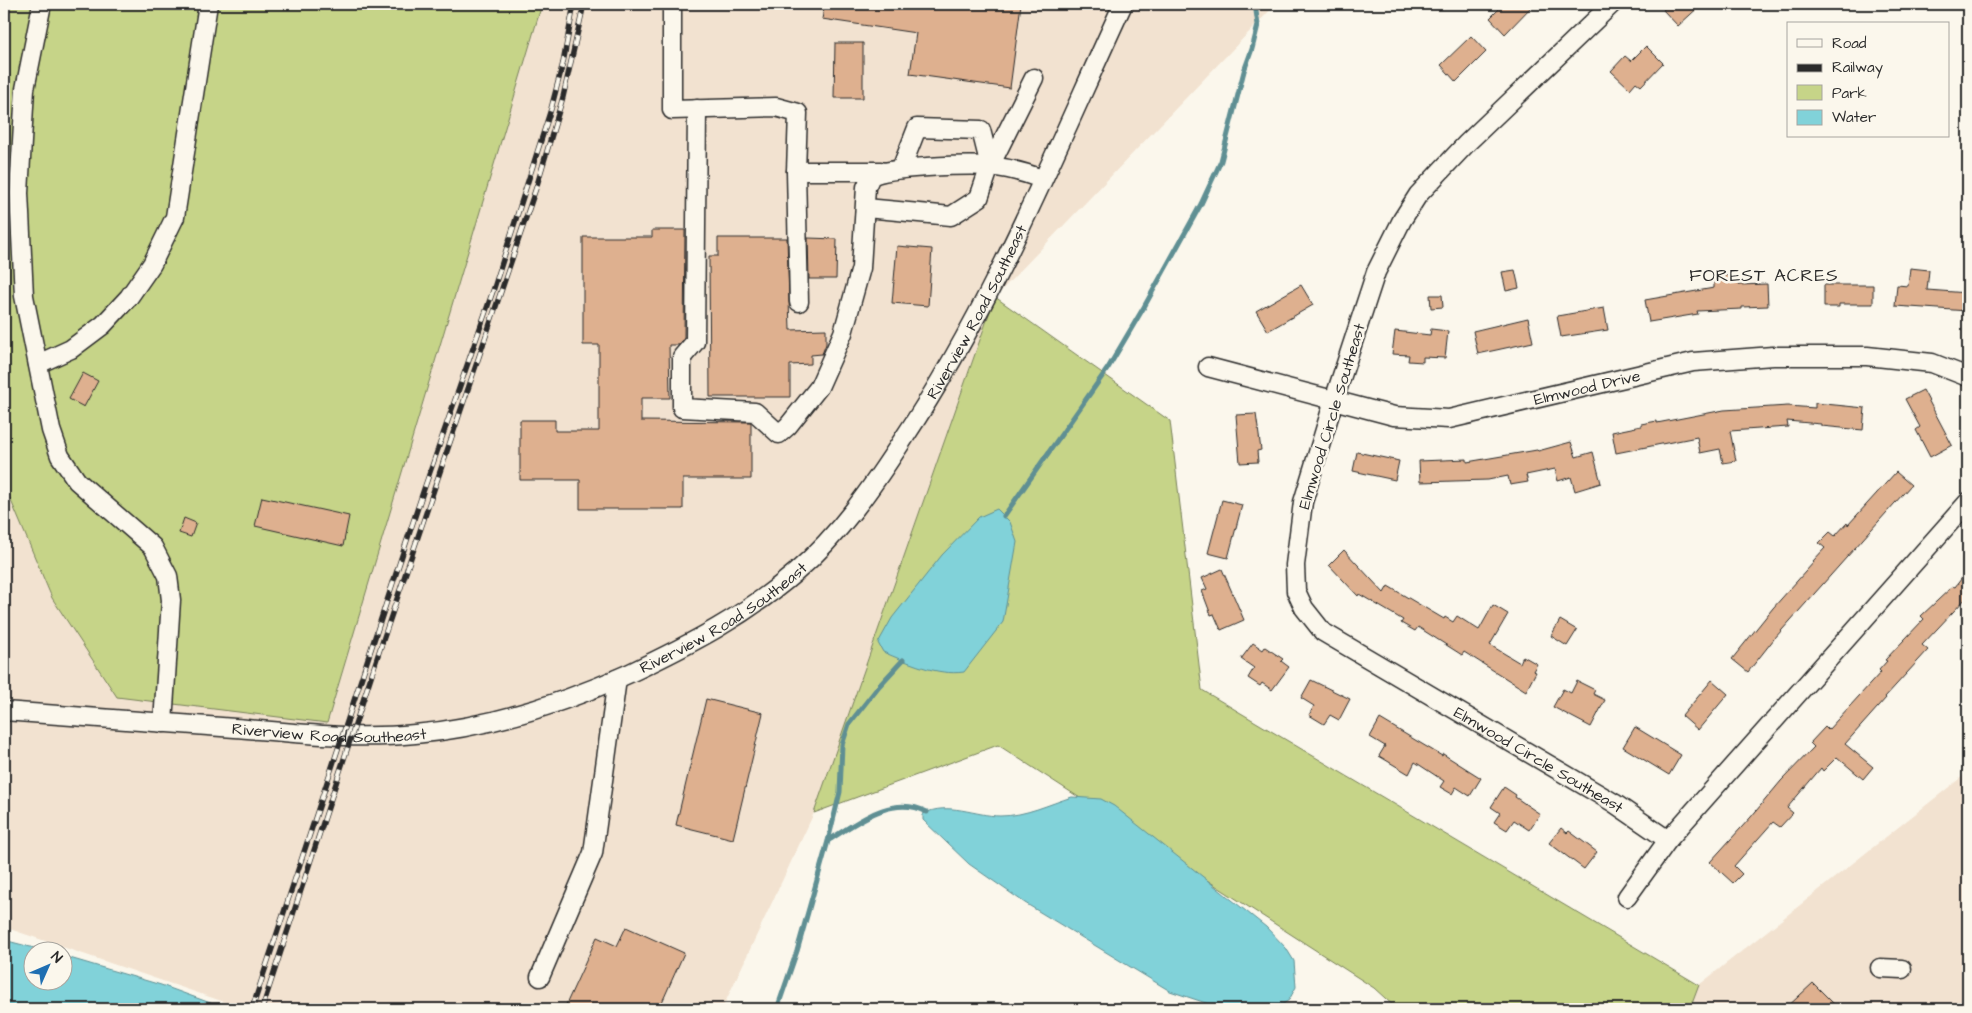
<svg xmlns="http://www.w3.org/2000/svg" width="1972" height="1013" font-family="'Architects Daughter',sans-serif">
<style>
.built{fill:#f2e2d0}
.green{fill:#c6d488;stroke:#78805a}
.water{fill:#81d2d9;stroke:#5f8f93}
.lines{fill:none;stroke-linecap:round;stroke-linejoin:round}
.stream{stroke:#5f8f93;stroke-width:5}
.building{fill:#deb08f;stroke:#2b2b2b}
.minor-casing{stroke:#2b2b2b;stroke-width:21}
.minor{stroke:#fbf7ec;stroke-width:18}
.rail-casing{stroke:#2b2b2b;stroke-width:5.5}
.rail{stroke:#fbf7ec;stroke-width:4;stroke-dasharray:11;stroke-linecap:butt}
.labels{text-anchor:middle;stroke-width:5;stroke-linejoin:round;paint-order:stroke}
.street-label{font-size:16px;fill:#2b2b2b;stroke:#fbf7ec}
.neighbourhood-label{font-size:18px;letter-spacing:1px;fill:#2b2b2b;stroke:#fbf7ec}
</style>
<rect width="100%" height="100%" fill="#fbf7ec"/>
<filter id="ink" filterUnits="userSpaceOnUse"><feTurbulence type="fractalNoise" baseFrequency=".02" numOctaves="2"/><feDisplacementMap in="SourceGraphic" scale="10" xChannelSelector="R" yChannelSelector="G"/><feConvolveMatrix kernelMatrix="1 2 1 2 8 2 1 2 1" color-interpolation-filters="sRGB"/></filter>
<g filter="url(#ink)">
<g class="built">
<path d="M542 4H1276L995 297 814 813 722 1009H245L4 927V484L52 598 327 723Z"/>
<path d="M1968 772V1009H1690L1699 985Z"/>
</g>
<g class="green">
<path d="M4 4H542L327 723 117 697 52 598 4 484Z"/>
<path d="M995 297 1170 421 1202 690 1699 985 1690 1009H1397L1374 988 998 745 814 813Z"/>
</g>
<g class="water">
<path d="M997 509 1010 522 1017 542 1003 622 964 672C937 676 907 662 883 652L878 643 892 618 942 555 979 517Z"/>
<path d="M1072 797 1101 799 1114 806 1266 927 1286 948 1294 961 1296 987 1289 1000 1276 1009H1236L1215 1006 1170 991 1025 903 969 864 923 820V814C948 801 975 816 1000 816 1026 816 1049 804 1072 797Z"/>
<path d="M4 940 42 950H32V980H62L63 956 161 985 227 1009H4Z"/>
</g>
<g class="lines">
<g class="stream">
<path d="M1004 516 1108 368 1144 307 1201 204 1221 161 1244 71 1252 49 1258 25 1255 4"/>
<path d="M829 840C858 822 892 794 927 812"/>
<path d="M777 1009 797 951 828 841 840 792 842 745 849 724 879 686 903 660"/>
</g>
</g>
<g class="building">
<path d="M825 4H1021L1010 88 910 74 916 33 822 19Z"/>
<path d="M1504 4H1534L1505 34 1490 18Z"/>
<path d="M1670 4H1702L1678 26 1663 10Z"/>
<path d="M1471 36 1486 52 1456 82 1441 65Z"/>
<path d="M835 43H863V98H834Z"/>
<path d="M1646 46 1663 63 1641 86 1636 82 1630 89 1611 71 1625 56 1631 61Z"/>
<path d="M652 230H685L684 338 679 345H669L670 398H641V421L751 422V479H683V509H580V480H520V420H555V431H599V345H583V237H652Z"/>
<path d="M718 238H787L790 330 826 329V344L822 354 811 355V364L790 365V397H710L709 256H718Z"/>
<path d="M808 238 837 239 836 279H809Z"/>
<path d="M897 246 932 249 928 306 892 303Z"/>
<path d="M1910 268 1929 270 1927 290 1968 293V311L1895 306 1897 285 1908 286Z"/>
<path d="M1515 270 1519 288 1506 291 1502 272Z"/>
<path d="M1738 275 1739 285 1767 284 1768 306 1742 307V309L1697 311 1698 314 1649 322 1645 300 1714 288V276Z"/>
<path d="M1301 285 1313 305 1268 331 1256 311Z"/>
<path d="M1824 285H1873V304H1839V307H1824Z"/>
<path d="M1430 295H1442L1443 307 1431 308Z"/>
<path d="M1604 308 1608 330 1561 337 1557 316Z"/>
<path d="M1528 318 1533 342 1478 354 1473 331Z"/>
<path d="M1431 329 1448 331 1445 358 1423 357V362L1408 361 1409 355 1392 354 1395 331 1430 335Z"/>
<path d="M83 373 98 381 84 407 69 399Z"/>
<path d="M1923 390 1952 445 1930 457 1916 430 1920 427 1905 399Z"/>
<path d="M1815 403 1865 408 1863 430 1821 426V424L1787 421 1788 427 1730 431 1736 461 1723 463 1720 449 1700 453 1697 437 1616 453 1612 432 1641 426V424L1657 421V423L1724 410 1788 406 1815 408Z"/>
<path d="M1256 414 1261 450 1257 451 1258 462 1240 463 1236 415Z"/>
<path d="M1571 442 1576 457 1593 452 1601 483 1575 491 1571 477 1558 481 1555 469 1526 475 1528 482 1510 485 1508 476 1488 480 1420 482 1419 461 1467 459V462L1537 450 1538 451Z"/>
<path d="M1357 452 1399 461 1395 480 1353 471Z"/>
<path d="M1896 472 1911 485 1774 639 1748 672 1732 659 1773 608 1814 562 1813 561 1825 548 1819 543 1830 532 1835 536 1847 523 1848 525Z"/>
<path d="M262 497 349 516 343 546 255 526Z"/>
<path d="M1222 500 1242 505 1228 558 1208 553Z"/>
<path d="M184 518 196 523 191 537 179 533Z"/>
<path d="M1344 550 1384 593 1388 586 1444 619 1445 617 1453 622 1457 616 1479 630 1493 605 1508 614 1490 645 1520 663 1523 656 1537 664 1533 671 1536 672 1526 691 1464 652 1462 655 1418 627 1415 631 1401 623 1403 620 1359 594 1358 596 1329 565Z"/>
<path d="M1222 569 1244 620 1221 630 1214 614 1211 615 1202 591 1207 589 1202 578Z"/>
<path d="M1968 570V596L1922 645 1928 650 1885 697 1886 698 1845 744 1873 767 1863 779 1837 757 1823 771 1821 768 1787 808 1793 813 1780 827 1773 822 1734 866 1742 874 1733 883 1710 862 1751 817 1781 781 1814 747 1810 743 1825 727 1828 730 1881 672 1879 670 1887 661 1885 660 1924 619 1921 616 1953 586 1955 587Z"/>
<path d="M1560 620 1577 630 1567 646 1551 636Z"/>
<path d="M1253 643 1263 650 1265 647 1283 659 1281 661 1289 667 1272 690 1262 683 1260 686 1248 678 1254 668 1241 659Z"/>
<path d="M1311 680 1350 699 1339 720 1330 715 1324 724 1309 715 1314 706 1301 698Z"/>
<path d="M1712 680 1728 694 1698 730 1682 716Z"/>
<path d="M1577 681 1595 690 1593 694 1605 700 1591 727 1553 707 1563 689 1571 693Z"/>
<path d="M706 699 763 713 733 839 676 825Z"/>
<path d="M1380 719 1442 756 1443 754 1481 778 1470 796 1456 787 1452 794 1440 787 1444 781 1415 762 1409 774 1379 756 1385 746 1370 737Z"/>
<path d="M1635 727 1681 755 1669 775 1623 747Z"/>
<path d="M1504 787 1516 795 1515 797 1540 814 1529 830 1514 820 1507 830 1494 822 1500 813 1491 807Z"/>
<path d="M1561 828 1567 833 1569 831 1597 852 1584 869 1549 843Z"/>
<path d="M626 927 684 953 659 1009H564L597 937 617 946Z"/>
<path d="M1813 983 1839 1009H1785Z"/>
</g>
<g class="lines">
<g class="minor-casing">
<g id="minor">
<path d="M42 4 25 89 19 193 24 296 51 430 60 456 77 481 153 547 168 576 171 600 163 723"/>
<path d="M672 4V110L776 107 798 113 796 171"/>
<path id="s1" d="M1612 4 1467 143 1418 195 1402 220 1376 272 1334 400 1303 502 1295 565 1296 591 1304 608 1323 632 1614 803 1668 840"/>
<path d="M697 109 695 342 682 357V408L755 412 779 434 788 426 819 387 843 333 861 268 866 187C868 184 869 179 871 177 882 166 971 165 990 166 1008 168 1026 173 1042 179"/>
<path d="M901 169 917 128 981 130 990 166"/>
<path d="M866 208 951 216 979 198 990 166 1034 78"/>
<path d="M799 302 796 171H881"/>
<path d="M38 364 71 349 103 325 129 297 152 264 175 217 208 4"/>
<path id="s2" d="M1208 367 1394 416 1449 419 1693 362 1773 356H1867L1932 363 1968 377"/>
<path id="s3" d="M4 711C81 717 158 722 235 728 295 733 356 740 415 734 490 727 562 704 630 673 691 644 745 616 796 572 840 534 873 486 904 438 994 303 1055 151 1123 4"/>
<path d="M1627 897 1668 840 1968 502"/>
<path d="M1880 968 1902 969"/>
<path d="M540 977 593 853 617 679"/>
</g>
</g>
<use href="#minor" class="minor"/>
<g class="rail-casing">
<g id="rail">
<path d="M252 1009 423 492 494 288 551 109 563 63 574 4"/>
<path d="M262 1009 379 652 537 185 563 97 584 4"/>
</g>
</g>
<use href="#rail" class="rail"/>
</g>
</g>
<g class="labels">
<g class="street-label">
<text dy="6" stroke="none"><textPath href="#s3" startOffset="1150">Riverview Road Southeast</textPath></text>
<text dy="6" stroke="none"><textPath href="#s2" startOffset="389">Elmwood Drive</textPath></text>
<text transform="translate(1331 416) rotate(-73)" y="6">Elmwood Circle Southeast</text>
<text dy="6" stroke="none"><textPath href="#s3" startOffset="745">Riverview Road Southeast</textPath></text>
<text dy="6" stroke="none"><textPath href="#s3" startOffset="326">Riverview Road Southeast</textPath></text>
<text dy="6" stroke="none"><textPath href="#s1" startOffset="991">Elmwood Circle Southeast</textPath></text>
</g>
<g class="neighbourhood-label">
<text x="1764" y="281">FOREST ACRES</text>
</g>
</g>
<rect width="1972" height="1013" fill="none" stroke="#fbf7ec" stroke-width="20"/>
<rect x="10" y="10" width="1952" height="993" fill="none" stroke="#2b2b2b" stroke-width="2" filter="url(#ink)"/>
<rect x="1787" y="22" width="162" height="115" fill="#fbf7ec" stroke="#a8a59f"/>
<rect x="1797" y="39" width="25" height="8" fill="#fbf7ec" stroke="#a8a59f"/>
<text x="1832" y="48" font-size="15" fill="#2b2b2b">Road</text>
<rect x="1797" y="64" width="25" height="8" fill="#2b2b2b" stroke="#a8a59f"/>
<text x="1832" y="72" font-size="15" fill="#2b2b2b">Railway</text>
<rect x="1797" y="85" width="25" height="15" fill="#c6d488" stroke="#a8a59f"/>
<text x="1832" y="98" font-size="15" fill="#2b2b2b">Park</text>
<rect x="1797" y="110" width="25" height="15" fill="#81d2d9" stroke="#a8a59f"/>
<text x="1832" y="122" font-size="15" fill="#2b2b2b">Water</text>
<g transform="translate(48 966) rotate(45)"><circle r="24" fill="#fbf7ec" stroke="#a8a59f"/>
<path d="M0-4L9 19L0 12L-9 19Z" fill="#1f6fb2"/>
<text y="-8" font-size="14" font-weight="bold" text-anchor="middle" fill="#2b2b2b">N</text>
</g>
</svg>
